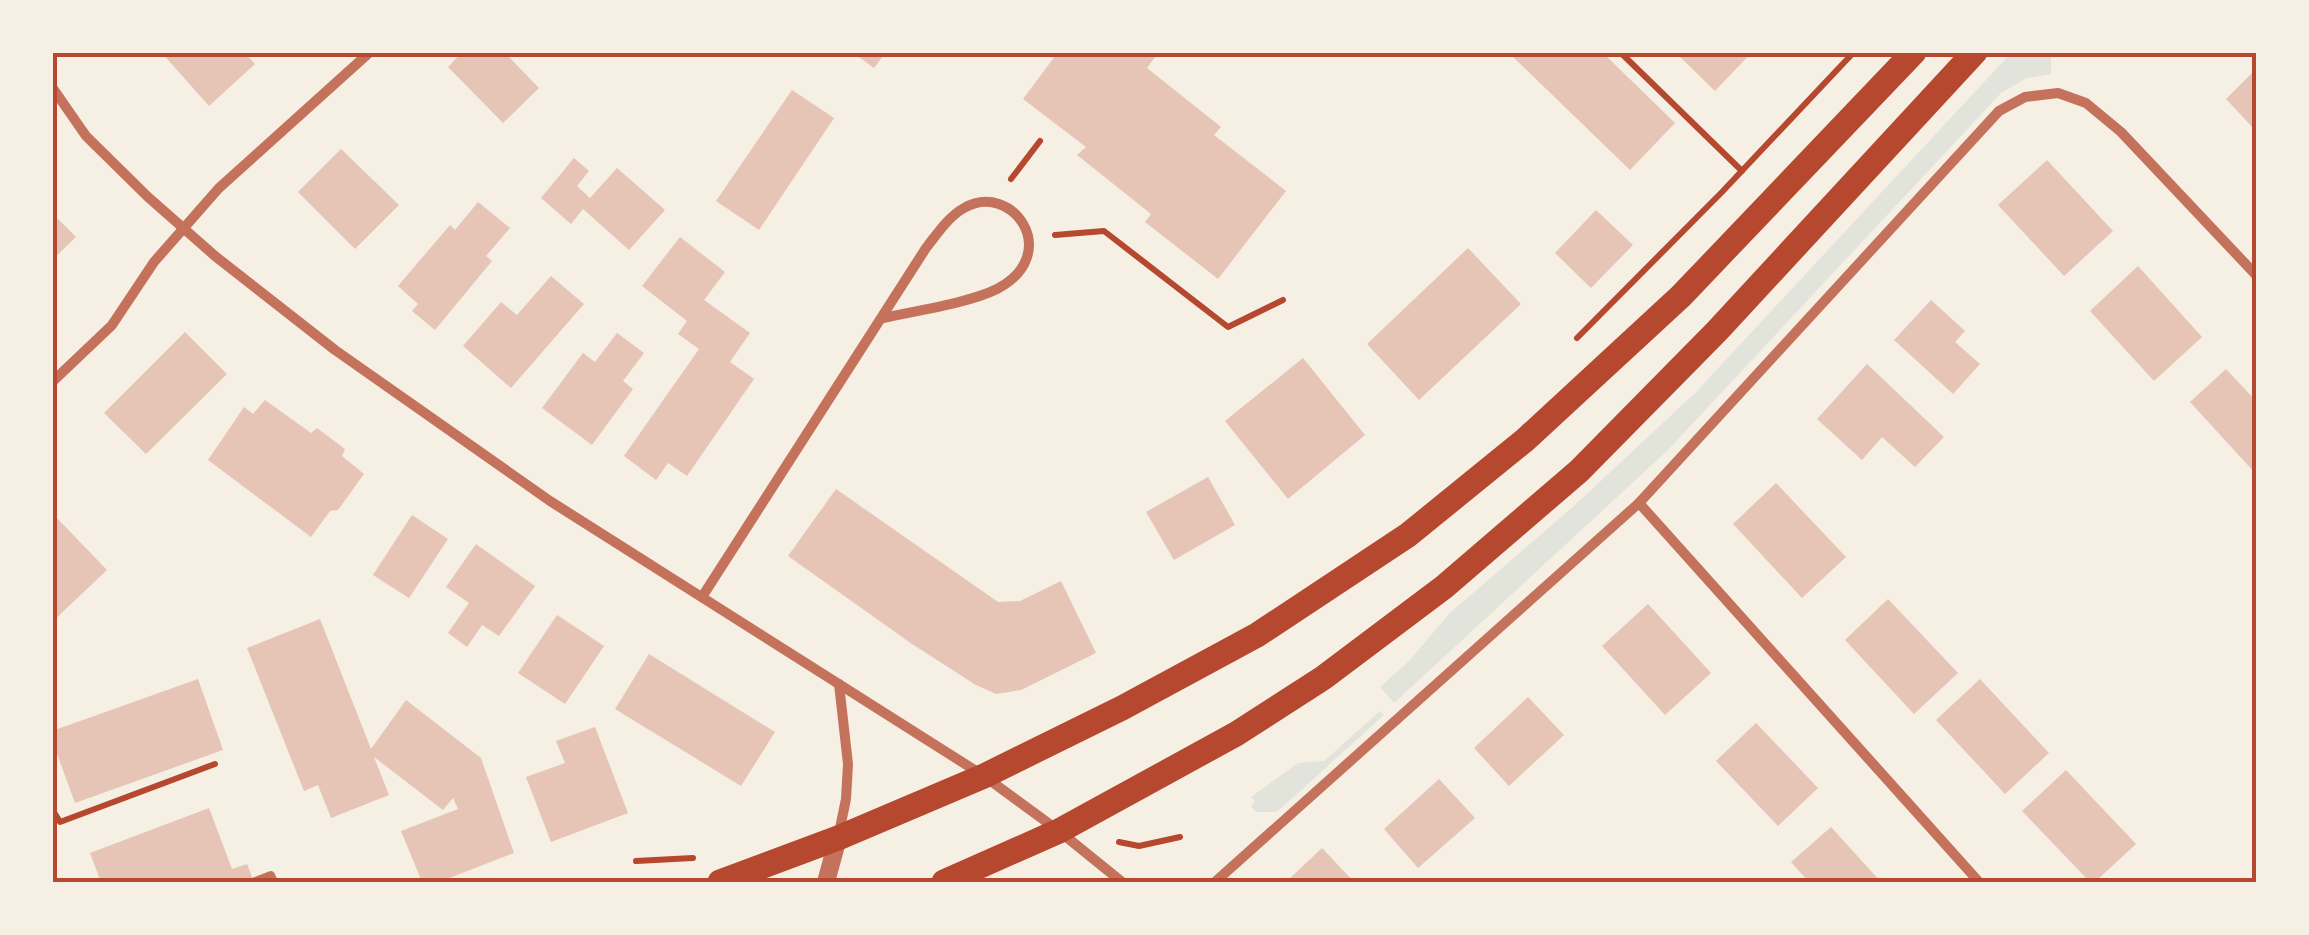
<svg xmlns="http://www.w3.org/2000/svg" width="2309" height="935" font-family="Roboto,sans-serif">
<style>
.green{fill:#e2e4dc}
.building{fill:#e6c5b7}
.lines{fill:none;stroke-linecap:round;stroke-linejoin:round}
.path{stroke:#b5482f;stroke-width:6}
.service{stroke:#c5725c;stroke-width:8}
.minor{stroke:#c5725c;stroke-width:10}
.tertiary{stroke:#c5725c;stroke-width:18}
.primary{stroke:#b5482f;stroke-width:25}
.neatline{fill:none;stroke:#b5482f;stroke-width:4}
</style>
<rect width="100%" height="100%" fill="#f6efe4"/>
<g class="green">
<path d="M2011 53H2051V74L2027 78 2001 93 1667 451 1394 703 1380 687 1408 662 1450 613 1575 505 1696 392Z"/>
<path d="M1380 711 1384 715 1277 812H1256L1251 806 1255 801 1251 797 1298 763 1324 761Z"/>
</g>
<g class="building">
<path d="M161 52H244L255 64 209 106Z"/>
<path d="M462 52H504L539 88 503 123 448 67Z"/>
<path d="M852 52H886L874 68Z"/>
<path d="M1058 52H1149L1155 57 1147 68 1221 127 1214 135 1286 191 1218 279 1145 222 1151 214 1077 155 1086 147 1023 99Z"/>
<path d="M1508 52H1602L1675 123 1630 170Z"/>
<path d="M1675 52H1752L1715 91Z"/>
<path d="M2256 69V131L2226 99Z"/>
<path d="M792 90 834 118 759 230 716 201Z"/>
<path d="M341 149 399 205 355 249 298 192Z"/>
<path d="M574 158 589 171 577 186 590 198 617 168 665 210 629 250 583 209 571 224 541 198Z"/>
<path d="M2047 160 2113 231 2064 276 1998 205Z"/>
<path d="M478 202 510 228 486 256 492 261 435 330 412 311 418 304 398 286 450 225 455 230Z"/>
<path d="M1596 210 1633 245 1591 288 1555 253Z"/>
<path d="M52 213 76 237 52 260Z"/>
<path d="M680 237 725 272 704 300 750 333 730 362 754 379 687 476 668 463 656 480 624 456 699 349 678 334 687 321 642 286Z"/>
<path d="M1468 248 1521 304 1419 400 1367 344Z"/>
<path d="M2138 266 2202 337 2154 381 2090 311Z"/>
<path d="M551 276 584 304 511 388 463 346 501 302 517 315Z"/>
<path d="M1931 300 1965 331 1955 342 1980 364 1953 394 1894 340Z"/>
<path d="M185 332 227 374 146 454 104 413Z"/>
<path d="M617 333 644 353 623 381 633 389 592 445 542 408 583 353 595 362Z"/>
<path d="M1303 358 1365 435 1288 499 1225 421Z"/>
<path d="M1867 364 1944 437 1915 467 1882 437 1862 460 1817 419Z"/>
<path d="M2226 369 2256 401V474L2190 402Z"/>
<path d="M265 400 311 433 317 428 345 449 342 456 364 474 338 510 330 511 311 537 208 460 244 407 253 414Z"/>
<path d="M1208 477 1235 525 1174 560 1146 512Z"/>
<path d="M1776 483 1846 557 1802 598 1733 524Z"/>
<path d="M836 489 998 602 1020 601 1061 581 1096 653 1021 690 996 694 976 685 912 644 788 556Z"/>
<path d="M52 513 107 570 52 622Z"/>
<path d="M412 515 448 539 409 598 373 575Z"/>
<path d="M476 544 535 586 499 636 482 625 467 647 448 633 469 603 446 587Z"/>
<path d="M1888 599 1958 673 1914 714 1845 640Z"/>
<path d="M1648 604 1711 673 1665 715 1602 646Z"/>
<path d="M557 615 604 646 565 704 518 673Z"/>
<path d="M320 619 371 749 406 700 481 758 514 853 439 882H422L401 831 458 809 453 798 443 810 374 757 389 795 331 818 318 785 304 791 247 648Z"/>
<path d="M649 654 775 732 741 786 615 709Z"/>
<path d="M198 679 223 750 75 803 52 740V731Z"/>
<path d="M1980 679 2049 753 2005 794 1936 720Z"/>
<path d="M1528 697 1564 735 1509 786 1474 748Z"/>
<path d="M1756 723 1818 788 1778 826 1716 761Z"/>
<path d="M595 727 628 813 551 842 526 777 565 763 556 741Z"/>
<path d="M2066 770 2136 844 2095 882H2090L2022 811Z"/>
<path d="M1439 779 1475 818 1418 868 1384 829Z"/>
<path d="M209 808 232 869 247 864 254 882H101L90 853Z"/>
<path d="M1831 827 1881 882H1809L1791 862Z"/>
<path d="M1322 848 1354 882H1286Z"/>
</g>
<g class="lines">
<g class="path">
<path d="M1620 52 1742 171"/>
<path d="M1011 179 1040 141"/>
<path d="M1055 235 1104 231 1228 327 1283 300"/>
<path d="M1577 338 1722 192 1854 52"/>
<path d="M52 809 60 822 215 764"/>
<path d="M1119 842 1139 846 1180 837"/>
<path d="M636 861 693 858"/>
</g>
<path class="service" d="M253 882 271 875 274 882"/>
<g class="minor">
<path d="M52 87 86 136 148 197 215 256 335 350 550 501 984 776 1059 831 1122 882"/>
<path d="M52 382 112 325 154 262 219 188 370 52"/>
<path d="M1639 503 1979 882"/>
<path d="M702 597 926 248C937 234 948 217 964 208 1012 180 1064 254 997 289 969 303 914 311 883 318"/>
<path d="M839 833 846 799 848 764 839 684"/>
<path d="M1215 882 1639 503 1999 111 2025 97 2058 93 2086 103 2121 132 2256 275"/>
</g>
<path class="tertiary" d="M826 882 838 838"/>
<g class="primary">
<path d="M720 882 838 838 984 776 1122 708 1257 635 1408 535 1525 440 1681 296 1914 52"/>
<path d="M944 882 1059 831 1236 734 1323 678 1444 587 1579 471 1717 331 1975 52"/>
</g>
</g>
<rect width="2309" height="935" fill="none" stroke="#f6efe4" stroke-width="110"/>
<rect x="55" y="55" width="2199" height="825" class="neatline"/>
</svg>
